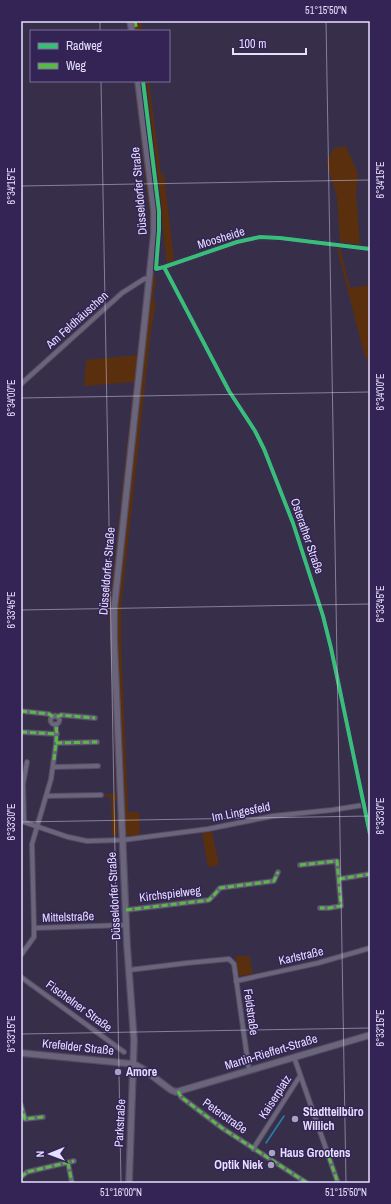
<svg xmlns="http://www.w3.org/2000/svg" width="391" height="1204" font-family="'Archivo Narrow',sans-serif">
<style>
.green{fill:#5a2f0d}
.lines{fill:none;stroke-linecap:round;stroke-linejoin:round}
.stream{stroke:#2880ad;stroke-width:1.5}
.street-casing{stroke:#534c64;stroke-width:6}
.secondary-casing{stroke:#534c64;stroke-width:8}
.street{stroke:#6b657b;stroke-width:4}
.secondary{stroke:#6b657b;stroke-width:5.5}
.quiet{stroke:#58b947;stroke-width:3;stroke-dasharray:6 3;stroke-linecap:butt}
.cycleway-casing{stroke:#332455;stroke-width:6}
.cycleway{stroke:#3abd76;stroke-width:4}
.ticks{fill:none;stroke:#e6dfff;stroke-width:1;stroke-opacity:0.45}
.poi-dot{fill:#a9a1c0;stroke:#332455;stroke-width:1.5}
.labels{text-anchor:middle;stroke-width:3;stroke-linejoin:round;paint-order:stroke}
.street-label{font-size:12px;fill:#e6dfff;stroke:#332455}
.poi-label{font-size:12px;font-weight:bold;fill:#e6dfff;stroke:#332455;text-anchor:start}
.neatline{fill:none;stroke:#e6dfff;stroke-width:1.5}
.ticks-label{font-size:10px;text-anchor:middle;fill:#e6dfff}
</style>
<rect width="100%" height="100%" fill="#372f4a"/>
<g class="green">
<path d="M133 21H141L142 31H134Z"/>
<path d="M134 81H135L151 210V232L148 274 146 276 150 232 149 210Z"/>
<path d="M141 81H149L161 175 164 174 174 261 167 264 162 220 157 265 155 260 157 227 156 201Z"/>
<path d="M346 146 358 174 356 193 360 246 341 243 340 241 337 197 327 165 329 157 334 148Z"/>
<path d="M337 248H340L350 288 370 285V365L364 354Z"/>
<path d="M153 276 156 277 153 302H156L151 330 121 607V641L128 812H139L140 835 129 836 126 835 125 831 116 615Z"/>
<path d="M143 281H146L147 282 122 504 120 506 134 382 84 386 86 360 137 355 146 281 123 295 88 326 123 294Z"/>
<path d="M120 510 121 511 112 596 111 620 118 784 116 801 114 802 118 832 116 835 112 836 111 798 109 796 101 797V794H115L116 789 109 612Z"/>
<path d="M212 832 219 865 208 867 202 833Z"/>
<path d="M236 956H249L253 974 241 976 238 973Z"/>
</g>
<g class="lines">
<path class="stream" d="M266 1143 284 1116"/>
<g class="street-casing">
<g id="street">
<path d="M164 267 229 391 255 431 264 449 293 523 323 616 331 648 370 834"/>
<path d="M151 268 164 267 237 242 260 237 280 238 370 249"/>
<path d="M21 384 122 293 144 279 150 278"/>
<path d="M21 711 49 714 53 717"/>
<circle cx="55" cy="720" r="4.5"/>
<path d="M57 717 61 715 95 718"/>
<path d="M56 724V743L51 779 32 844 34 928 126 925"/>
<path d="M21 732 57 734"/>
<path d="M56 743 97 742"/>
<path d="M53 767 98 766"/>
<path d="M47 796 101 795"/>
<path d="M21 821 68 837 87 841 123 840 208 829 273 816 332 810 364 805"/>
<path d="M24 821 23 784 27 762"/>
<path d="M300 865 337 861 341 906 329 908H320"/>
<path d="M339 879 370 874"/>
<path d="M126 910 209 900 214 895 220 888 274 881 278 872"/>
<path d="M21 955 34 937V928"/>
<path d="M129 970 187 963 229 959 234 964 249 1070"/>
<path d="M21 977 124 1052"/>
<path d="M236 981 318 963 370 948"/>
<path d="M294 1057 338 1183"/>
<path d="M178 1091 181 1097 222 1128 307 1183"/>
<path d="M21 1105 25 1119 43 1117"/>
<path d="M253 1149 300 1076"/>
<path d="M68 1163 72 1183"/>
<path d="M21 1177 27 1172 74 1161"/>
</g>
</g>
<g class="secondary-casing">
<g id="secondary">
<path d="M130 21 132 31"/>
<path d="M21 1053 134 1064 143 1069 171 1090 176 1092 370 1035"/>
<path d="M129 1183 134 1040 127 945 114 639V610L154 233V211L138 81"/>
</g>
</g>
<use href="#street" class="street"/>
<use href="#secondary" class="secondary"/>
<g class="quiet">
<path d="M135 21 137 31"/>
<path d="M21 711 49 714 53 717"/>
<path d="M57 717 61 715 95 718"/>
<path d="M21 732 57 734"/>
<path d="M56 743 97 742"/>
<path d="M54 760 57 734 56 724"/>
<path d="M300 865 337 861 341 906 329 908H320"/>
<path d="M339 879 370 874"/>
<path d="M126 910 209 900 214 895 220 888 274 881 278 872"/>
<path d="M178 1091 181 1097 222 1128 307 1183"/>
<path d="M21 1105 25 1119 43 1117"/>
<path d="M326 1149 338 1183"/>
<path d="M68 1163 72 1183"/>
<path d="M21 1177 27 1172 74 1161"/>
</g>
<g class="cycleway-casing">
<g id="cycleway">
<path d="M143 81 159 211V230L156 269 164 267 237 242 260 237 280 238 370 249"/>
<path d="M164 267 229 391 255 431 264 449 293 523 323 616 331 648 370 834"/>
</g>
</g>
<use href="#cycleway" class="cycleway"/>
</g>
<path class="ticks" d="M100 21V31M326 21 346 1183M101 81 121 1183M21 186 370 180M21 398 370 392M21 610 370 604M21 822 370 816M21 1034 370 1028"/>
<g class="poi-dot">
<circle cx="118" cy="1072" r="4"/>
<circle cx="295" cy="1119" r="4"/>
<circle cx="272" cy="1153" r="4"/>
<circle cx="271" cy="1165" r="4"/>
</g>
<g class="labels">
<g class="street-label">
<text transform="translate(139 191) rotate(-95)" y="4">Düsseldorfer Straße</text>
<text transform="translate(221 238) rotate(-17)" y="4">Moosheide</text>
<text transform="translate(77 320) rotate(-42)" y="4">Am Feldhäuschen</text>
<text transform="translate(307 536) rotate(71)" y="4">Osterather Straße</text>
<text transform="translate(107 571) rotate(-85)" y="4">Düsseldorfer Straße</text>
<text transform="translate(241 812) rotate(-11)" y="4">Im Lingesfeld</text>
<text transform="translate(170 894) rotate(-7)" y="4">Kirchspielweg</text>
<text transform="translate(114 896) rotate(-93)" y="4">Düsseldorfer Straße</text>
<text transform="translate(68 917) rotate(-2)" y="4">Mittelstraße</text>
<text transform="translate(301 956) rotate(-13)" y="4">Karlstraße</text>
<text transform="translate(79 1006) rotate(36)" y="4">Fischelner Straße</text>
<text transform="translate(251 1012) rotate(82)" y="4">Feldstraße</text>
<text transform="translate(78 1047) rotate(6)" y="4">Krefelder Straße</text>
<text transform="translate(271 1052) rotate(-17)" y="4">Martin-Rieffert-Straße</text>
<text transform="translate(275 1097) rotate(-57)" y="4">Kaiserplatz</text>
<text transform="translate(225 1116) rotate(35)" y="4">Peterstraße</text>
<text transform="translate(120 1123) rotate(-87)" y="4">Parkstraße</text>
</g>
<g class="poi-label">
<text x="126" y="1076">Amore</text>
<text x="303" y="1116">Stadtteilbüro<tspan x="303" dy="14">Willich</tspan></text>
<text x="280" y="1157">Haus Grootens</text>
<text x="263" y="1169" text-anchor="end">Optik Niek</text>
</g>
</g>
<rect width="391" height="1204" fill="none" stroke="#332455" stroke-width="44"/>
<rect x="30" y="30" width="140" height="52" fill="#332455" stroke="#7b6f99"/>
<rect x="38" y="43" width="20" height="6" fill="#3abd76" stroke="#7b6f99"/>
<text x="66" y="50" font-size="12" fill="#e6dfff">Radweg</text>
<rect x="38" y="63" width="20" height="6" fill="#58b947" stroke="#7b6f99"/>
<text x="66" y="70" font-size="12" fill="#e6dfff">Weg</text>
<g transform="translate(50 1154) rotate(269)" stroke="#332455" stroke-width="3" paint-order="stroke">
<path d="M0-3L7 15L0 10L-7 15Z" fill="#e6dfff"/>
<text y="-6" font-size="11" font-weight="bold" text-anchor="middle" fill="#e6dfff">N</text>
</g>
<path d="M233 48v6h73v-6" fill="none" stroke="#e6dfff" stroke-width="2"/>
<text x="239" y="48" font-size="12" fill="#e6dfff" stroke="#332455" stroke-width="3" paint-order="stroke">100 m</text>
<rect x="22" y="22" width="347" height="1160" class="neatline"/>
<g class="ticks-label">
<text x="326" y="14">51°15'50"N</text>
<text transform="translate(380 180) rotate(-90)" y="4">6°34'15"E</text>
<text transform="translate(11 186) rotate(-90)" y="4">6°34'15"E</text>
<text transform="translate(380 392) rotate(-90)" y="4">6°34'00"E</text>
<text transform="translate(11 398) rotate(-90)" y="4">6°34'00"E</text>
<text transform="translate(380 604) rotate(-90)" y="4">6°33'45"E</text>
<text transform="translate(11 610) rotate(-90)" y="4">6°33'45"E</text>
<text transform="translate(380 816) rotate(-90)" y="4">6°33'30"E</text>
<text transform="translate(11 822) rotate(-90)" y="4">6°33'30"E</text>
<text transform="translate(380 1028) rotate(-90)" y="4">6°33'15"E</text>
<text transform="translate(11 1034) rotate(-90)" y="4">6°33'15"E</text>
<text x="121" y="1196">51°16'00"N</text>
<text x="346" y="1196">51°15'50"N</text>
</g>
</svg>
